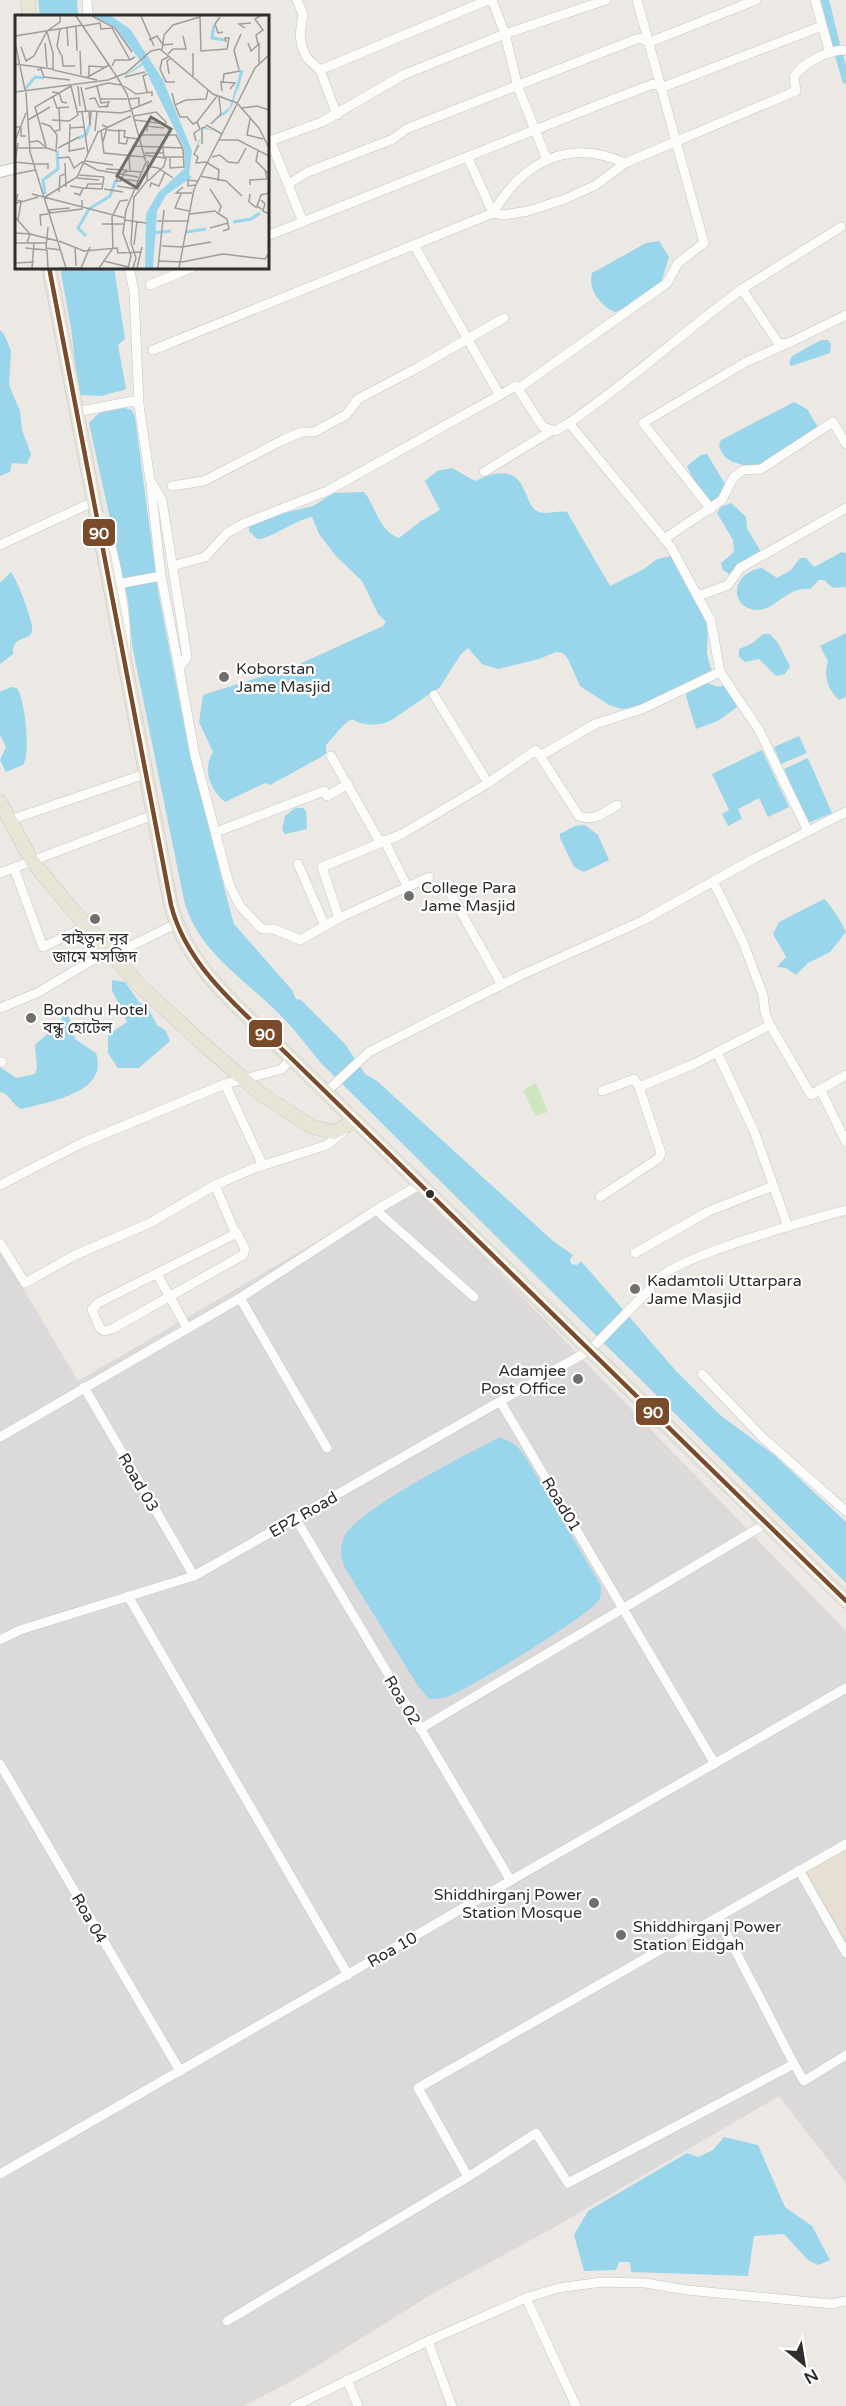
<svg xmlns="http://www.w3.org/2000/svg" width="846" height="2406" font-family="'Varela Round','Noto Sans Bengali',sans-serif">
<style>
.industrial{fill:#dcd9db}
.education{fill:#e6e0d3}
.green{fill:#cee6be}
.water{fill:#99d6ec}
.lines{fill:none;stroke-linecap:round;stroke-linejoin:round}
.canal{stroke:#99d6ec;stroke-width:8}
.minor-casing{stroke:#c5c4c5;stroke-width:10}
.tertiary-casing{stroke:#c5c4c5;stroke-width:12}
.primary-casing{stroke:#c6c5c4;stroke-width:15}
.minor{stroke:#fcfcfb;stroke-width:9}
.tertiary{stroke:#fcfcfb;stroke-width:10}
.primary{stroke:#e8e4d6;stroke-width:14}
.bus-1-casing{stroke:#fff;stroke-width:9}
.bus-1{stroke:#7a4b2a;stroke-width:4.5}
.poi-dot{fill:#706f6e;stroke:#fff;stroke-width:2}
.bus-dot{fill:#2e2e2e;stroke:#fff;stroke-width:2}
.labels{text-anchor:middle;stroke-width:4.5;stroke-linejoin:round;paint-order:stroke}
.poi-label{font-size:16px;fill:#2e2e2e;stroke:#fff;text-anchor:start}
.street-label{font-size:16px;fill:#2e2e2e;stroke:#fff}
.inset-river{fill:none;stroke:#99d6ec;stroke-width:3}
.inset-road{fill:none;stroke:#a09e9b;stroke-width:1.5}
.view{fill:#706f6e;fill-opacity:0.15;stroke:#706f6e;stroke-width:3}
.inset-edge{fill:none;stroke:#2e2e2e;stroke-width:3}
.line-badge{stroke:#fff;stroke-width:2}
.badge-label{font-size:16px;text-anchor:middle;font-weight:bold;fill:#fff}
</style>
<rect width="100%" height="100%" fill="#ece8e4"/>
<path class="industrial" d="M414 1185 846 1631V2183L779 2096 553 2228 432 2294 299 2377 244 2406H0V1249L78 1381Z"/>
<path class="education" d="M846 1849V1940L806 1871Z"/>
<path class="green" d="M536 1083 548 1112 535 1116 523 1090Z"/>
<g class="water">
<path d="M38 0H77L78 16H40Z"/>
<path d="M659 241 669 257 661 283 634 300 627 307 615 312C601 307 587 288 592 273L646 243Z"/>
<path d="M60 267H114L125 339 118 345 126 388 124 390 101 396 79 395 71 328Z"/>
<path d="M0 330 4 334 11 351 9 385 20 411 22 430 31 454 27 464 12 463 10 472 0 476Z"/>
<path d="M821 340H828L831 344 830 353 791 366 789 363 792 356Z"/>
<path d="M794 402 807 409 818 427 755 467C739 464 723 463 719 445L721 440Z"/>
<path d="M124 408 132 410 135 417 158 591 189 750 226 895 234 924 292 990 296 999 301 1000 345 1044 365 1074 376 1080 553 1241 573 1255 570 1259 571 1264 577 1265 581 1261 676 1371 720 1415 773 1454 846 1522V1583L321 1063C309 1049 298 1033 285 1020 250 982 197 953 184 900L132 645 128 601 89 423 99 413Z"/>
<path d="M707 454 725 484 720 498 710 503 694 482 687 466 701 455Z"/>
<path d="M452 468 475 481C532 454 520 506 539 512 547 515 558 510 567 512L610 586 644 569 657 559 671 556C682 576 700 599 706 622 711 643 702 648 712 670L638 707 622 709 609 705 580 686 568 659 563 653 556 652 539 659 498 669 482 664 468 648 461 654 440 687 390 721C379 726 362 726 352 719 340 726 335 736 326 745V753L323 756 270 785 265 783 225 802C210 790 202 769 213 752L199 722 203 695 295 666 383 626 386 622 378 614 362 581 336 556 319 534 312 517C303 517 275 535 261 539H257L249 531V527L276 515 313 506 334 493 364 492C376 506 379 532 399 538L421 521 440 510 425 481 437 471Z"/>
<path d="M731 503 746 517 747 529 760 550V554L729 574 723 570 721 563 734 552 733 540 717 513 721 507Z"/>
<path d="M842 552 846 553V587L833 588 824 580H819L810 589C786 586 775 612 755 610 728 606 732 572 762 568L777 578 791 570 800 558H806L814 567Z"/>
<path d="M11 572C16 577 35 625 32 632 26 643 13 634 13 654L0 664V583Z"/>
<path d="M846 633V697L839 700C828 690 823 675 828 661L820 646Z"/>
<path d="M763 634H770L778 643 790 666 785 674 776 676 759 659 745 662 739 657V649L751 644Z"/>
<path d="M707 683 719 687 725 685 737 707 718 721 696 729 686 696 688 691Z"/>
<path d="M11 687 17 688C25 700 31 753 23 765L6 772 0 760 6 747 0 735V692Z"/>
<path d="M799 736 807 753 781 764 774 747Z"/>
<path d="M762 750 789 807 768 817 759 798 738 809 742 819 728 826 722 814 729 810 712 774Z"/>
<path d="M808 758 832 813 808 823 784 769Z"/>
<path d="M295 808H303L306 811 307 829 285 834 282 830 285 816Z"/>
<path d="M585 825 598 835 609 860 584 872 574 867 560 838V834L575 826Z"/>
<path d="M824 899C828 901 844 926 846 932L830 952 808 963 796 975 786 968 777 967 786 957 773 934 779 922Z"/>
<path d="M112 980 125 982 139 1002 148 1008 157 1025 166 1031 170 1041 139 1068H118L108 1053V1035L127 1022 112 990Z"/>
<path d="M68 1013 75 1039 96 1053C110 1093 48 1102 22 1109 12 1106 11 1094 0 1092V1067L16 1078 35 1074 37 1068 35 1045 59 1023 64 1014Z"/>
<path d="M500 1437 516 1445 526 1458 601 1586C601 1591 601 1596 599 1600 588 1616 474 1686 451 1695 444 1699 437 1699 429 1699L418 1686 345 1568C341 1558 339 1548 344 1537 356 1510 469 1453 500 1437Z"/>
<path d="M724 2137 758 2145 785 2207 812 2226 830 2260 818 2265 808 2260 784 2234 754 2236 748 2276 631 2272 630 2262H619L616 2270 584 2271 574 2235 588 2211 687 2153 698 2157 713 2150Z"/>
</g>
<g class="lines">
<g class="canal">
<path d="M825 0 836 45"/>
<path d="M839 55 846 80"/>
</g>
<g class="minor-casing">
<g id="minor">
<path d="M87 0 88 16"/>
<path d="M297 0 303 14 300 35 302 47 307 58 320 70 337 115"/>
<path d="M492 0 505 34 518 87 547 160"/>
<path d="M815 0 830 53"/>
<path d="M320 70 488 0"/>
<path d="M267 142 322 122 403 75 505 34 606 0"/>
<path d="M271 142 303 222"/>
<path d="M468 158 493 213"/>
<path d="M288 184 308 172 393 139 406 129 639 38 650 42 756 0"/>
<path d="M493 213C523 161 569 138 625 163"/>
<path d="M267 236 598 105 653 84 663 87 822 26"/>
<path d="M414 245 499 394"/>
<path d="M129 267 134 292 139 405"/>
<path d="M150 285 193 267"/>
<path d="M742 289 841 227"/>
<path d="M153 350 493 213 504 215 528 211 565 199 596 185 625 163 796 91 794 77C802 63 830 49 846 50"/>
<path d="M519 388 667 283 678 263 704 243 637 0"/>
<path d="M76 412 133 401 139 405 150 480 162 500 187 657 179 668 195 756 229 884 240 906 262 929H274L300 940 339 918 429 877"/>
<path d="M569 423C629 382 683 332 742 289L779 344 789 343 846 315"/>
<path d="M484 472 551 431"/>
<path d="M151 486 161 576 179 668"/>
<path d="M172 486 204 481 283 440 302 432H314L346 415 358 399 417 368 504 318"/>
<path d="M711 509 643 423 746 362 784 345"/>
<path d="M100 515C114 545 129 621 125 654"/>
<path d="M664 539 722 500 733 478 739 473 744 470 761 469 833 422 846 444"/>
<path d="M0 545 95 501"/>
<path d="M172 566 205 557 227 533 243 524 327 491 516 386 543 427 555 431 569 423 671 547 711 621 720 672 759 730 808 831"/>
<path d="M118 584 161 576"/>
<path d="M698 596 728 585 740 568 846 508"/>
<path d="M434 695 488 783"/>
<path d="M331 756 380 842"/>
<path d="M540 756 595 724 642 709 720 672"/>
<path d="M10 820 145 774"/>
<path d="M216 832 324 791 327 796 348 784"/>
<path d="M384 840 407 886"/>
<path d="M298 864 325 926"/>
<path d="M14 868 43 947 87 926"/>
<path d="M0 873 153 815"/>
<path d="M713 881 743 942 763 995 765 1012 770 1025 811 1095 846 1075"/>
<path d="M448 889 502 985"/>
<path d="M339 918 322 867 402 834 488 783 536 750 579 816C594 822 605 812 617 805"/>
<path d="M0 1008 37 993 91 961 120 951 176 924"/>
<path d="M717 1052 754 1131 788 1227"/>
<path d="M0 1062H2"/>
<path d="M225 1084 263 1166"/>
<path d="M820 1089 846 1142"/>
<path d="M602 1091 634 1079 639 1087 694 1064 770 1025"/>
<path d="M325 1093 369 1052 521 975 642 921 755 858 846 812"/>
<path d="M0 1185 82 1143 225 1084 282 1069 291 1058"/>
<path d="M215 1185 234 1230"/>
<path d="M600 1197 659 1158 661 1153 639 1087"/>
<path d="M376 1210 474 1297"/>
<path d="M237 1233 245 1249 243 1255 112 1329 104 1331 100 1328 92 1310 98 1303Z"/>
<path d="M0 1243 25 1283 73 1256 150 1223 215 1185 255 1168 327 1145 344 1131"/>
<path d="M635 1253 709 1211 773 1186"/>
<path d="M157 1274 187 1328"/>
<path d="M240 1298 327 1448"/>
<path d="M702 1374 763 1438 846 1511"/>
<path d="M84 1387 194 1576"/>
<path d="M500 1401 715 1764"/>
<path d="M0 1437 240 1298 376 1210 421 1184"/>
<path d="M296 1519 511 1881"/>
<path d="M128 1596 348 1975"/>
<path d="M0 1640 20 1630 194 1576 590 1350 649 1290C654 1261 814 1219 846 1210"/>
<path d="M420 1729 767 1523"/>
<path d="M0 1764 180 2071"/>
<path d="M799 1870 846 1953"/>
<path d="M794 2064 804 2081 846 2055"/>
<path d="M0 2174 846 1688"/>
<path d="M468 2177 418 2088 846 1844"/>
<path d="M526 2298 576 2406"/>
<path d="M227 2321 468 2177 536 2133 568 2183 794 2064 718 1917"/>
<path d="M428 2341 452 2406"/>
<path d="M347 2380 358 2406"/>
<path d="M295 2406 428 2341 526 2298 558 2288 602 2282 645 2283 687 2290 832 2304 846 2301"/>
</g>
</g>
<g class="tertiary-casing">
<path id="tertiary" d="M0 172 16 168"/>
</g>
<g class="primary-casing">
<g id="primary">
<path d="M28 0 29 16"/>
<path d="M49 267C89 480 129 693 171 905 187 969 246 1014 291 1058L846 1601"/>
<path d="M0 802 32 861 71 908 139 985 203 1044 261 1094 312 1127 334 1132 355 1121"/>
</g>
</g>
<use href="#minor" class="minor"/>
<use href="#tertiary" class="tertiary"/>
<use href="#primary" class="primary"/>
<g class="bus-1-casing">
<path id="bus-1" d="M49 267C89 480 129 693 171 905 187 969 246 1014 291 1058L846 1601"/>
</g>
<use href="#bus-1" class="bus-1"/>
</g>
<g class="poi-dot">
<circle cx="224" cy="677" r="6"/>
<circle cx="409" cy="896" r="6"/>
<circle cx="95" cy="919" r="6"/>
<circle cx="31" cy="1018" r="6"/>
<circle cx="635" cy="1289" r="6"/>
<circle cx="578" cy="1379" r="6"/>
<circle cx="594" cy="1903" r="6"/>
<circle cx="621" cy="1935" r="6"/>
</g>
<circle class="bus-dot" cx="430" cy="1194" r="5"/>
<g class="labels">
<g class="poi-label">
<text x="236" y="674">Koborstan<tspan x="236" dy="18">Jame Masjid</tspan></text>
<text x="421" y="893">College Para<tspan x="421" dy="18">Jame Masjid</tspan></text>
<text x="95" y="944" text-anchor="middle">বাইতুন নূর<tspan x="95" dy="18">জামে মসজিদ</tspan></text>
<text x="43" y="1015">Bondhu Hotel<tspan x="43" dy="18">বন্ধু হোটেল</tspan></text>
<text x="647" y="1286">Kadamtoli Uttarpara<tspan x="647" dy="18">Jame Masjid</tspan></text>
<text x="566" y="1376" text-anchor="end">Adamjee<tspan x="566" dy="18">Post Office</tspan></text>
<text x="582" y="1900" text-anchor="end">Shiddhirganj Power<tspan x="582" dy="18">Station Mosque</tspan></text>
<text x="633" y="1932">Shiddhirganj Power<tspan x="633" dy="18">Station Eidgah</tspan></text>
</g>
<g class="street-label">
<text transform="translate(139 1482) rotate(60)" y="6">Road 03</text>
<text transform="translate(562 1504) rotate(59)" y="6">Road01</text>
<text transform="translate(303 1514) rotate(-30)" y="6">EPZ Road</text>
<text transform="translate(403 1700) rotate(59)" y="6">Roa 02</text>
<text transform="translate(90 1918) rotate(60)" y="6">Roa 04</text>
<text transform="translate(392 1949) rotate(-30)" y="6">Roa 10</text>
</g>
</g>
<g transform="translate(15 15)">
<rect width="254" height="254" fill="#ece8e4"/>
<path d="M78 1H96L115 14 148 65 177 136 180 135 181 131 184 125 187 123V120L186 117V113H192L198 116 196 107 215 92 221 71 223 72 217 91 212 98 196 107 198 116 186 113 187 119V122L180 135 177 136 174 160 177 162 151 180 142 196 138 253H130L131 199 143 178 170 153 169 133 128 50 104 65 127 48 100 12Z" fill="#99d6ec"/>
<path class="inset-river" d="M199 10 197 23 210 25M10 74 20 62 29 63M222 74 227 55M63 123 71 120 75 109M30 179 28 165 43 154 42 136M218 207 236 204 245 198M171 217 191 214M137 218 156 216M71 221 63 213 74 194 95 181 101 165"/>
<path class="inset-road" d="M61 1 102 62M77 1 100 13 117 37M126 1 139 31M185 1 186 36 212 34M205 2 200 9 203 18 208 17M68 11 85 8 86 14 97 13 115 45 120 42M61 12 62 36M52 13 53 31M230 13 224 9 236 8M45 14 42 31 46 40M32 17 38 38V55L82 65M0 21 68 10M134 25 142 21 148 30 158 29M0 27 10 75M211 27 210 23H214L212 34M30 28 32 52M233 28 236 36 244 29V48M243 29 241 20 248 15 240 4 245 1M6 32 11 46 19 41 32 16 45 7V1M147 35 149 20 158 10 185 2M65 36 66 60M153 39 158 34H171L168 21M47 40 48 51H60M153 42 147 45 145 54 151 67H160M0 49 38 54M97 51 100 45H115M22 55 26 54 29 62 55 65M224 55 219 35 226 19M132 59 128 61 132 77M154 59 152 46 156 43M74 61V51L90 52M178 61V38M102 62 112 79 131 147 111 195 108 218 116 241 113 253M110 62 130 57M71 63 94 50M208 67 209 59 225 56M63 71 65 91M82 71 86 88 94 87 91 93M109 71 121 79 137 77V81M66 72 71 96M70 74 93 68 106 70M207 76 206 67 220 68 215 74M0 77 93 65 111 58 136 36 145 34 198 79 222 88 244 113 254 133M11 77 15 137 51 253M37 77 44 78 47 87 52 88M157 78 160 90 171 85 191 84 193 75M38 82 42 93 54 92M74 84 80 83 84 92 94 91M85 84H112M114 84 124 83V92M222 89 240 53 254 40M160 90 165 102H172L178 109 182 107M227 93 242 91 254 95M117 94 137 86M62 97 74 96 75 110 76 96 106 98 117 95M67 97 73 139M119 101 141 97 152 108M235 104 232 120 248 124M13 105 35 92M37 105 54 106 63 100 56 71M120 105 151 109M26 108 35 111 42 120 41 136 32 133M55 109V113L69 112M196 109 206 99 204 82M87 110 92 112 88 127M191 110 207 119M1 112H6V121H11M55 113 54 136 70 133M86 115 89 138 130 142M92 115 104 116V128L111 129 113 123M103 115 110 116 109 122 123 124M40 116 45 115 44 93M80 116 82 96M132 116V111L149 113M124 120H161L168 134 169 152 155 153V143M204 125H223L254 141M0 126 11 98M181 126 179 118 185 114 182 107 202 81M187 129V113L191 112M184 130 179 139 183 142 181 148 191 147 204 155 203 166M31 131 20 92 56 71M3 133H32L23 126 15 127M43 133 64 122M148 133 149 142H169M118 135V131L168 133M243 136 241 146 254 159M130 138H149M129 140 150 143M114 141 115 156 126 157M197 142 205 140 213 147 223 148 231 133M43 143 54 142 59 153 67 147 82 155 123 162M70 146 98 150M0 147 3 128M0 147 19 149M50 148 51 172M19 149H33V154M131 151 143 153 158 163M91 154 112 155M0 159 20 155M64 160 89 162M103 160 101 166H106L109 157 115 156M185 161 211 166 227 181M62 163 84 165M105 164 123 166M133 166 149 151 151 143M180 170 173 171V165L182 166M235 170V165L252 164 250 155M55 171 68 173 65 180 59 178M102 171 121 174M135 172 136 168 144 171 150 157M168 172 161 178H177M68 173 87 174 89 162M71 174 73 169H87M89 174 108 177M195 174 206 191 204 197M44 177 45 161 50 159M17 179 110 203M166 179 160 193 174 196M235 179 234 187 242 193M30 182 62 162 83 117 116 101M246 185 250 189 248 196 254 199M0 189 6 186 1 185 3 179M33 195 55 193M35 195V198L67 194V185M248 195 242 191 246 180 254 178M201 197 212 204 214 214 208 216M174 199 201 196M0 202 15 219 43 226M3 205 6 187 23 182M110 205 131 208M142 206H174M87 209H108M26 211 25 200 33 199M33 212 31 233 46 235M195 213 213 208M0 218 15 219 12 228M44 226 69 236 102 233 103 238 125 237M0 228H32M119 230 122 206M147 231 167 232M60 232 61 251M167 232 196 227M10 233 32 235M32 235 33 253M89 246 113 252M143 246 167 247 208 239 250 244 254 238M0 248 19 247M17 253 19 228M44 253H68M66 253 75 232M84 253 98 233 97 202 105 186 113 185M118 253 121 243 116 228 119 182 132 166 133 146M122 253 127 232M143 253 149 195M164 253 179 174 222 89"/>
<path class="view" d="M136 102 156 114 122 173 102 161Z"/>
<rect width="254" height="254" class="inset-edge"/>
</g>
<g class="line-badge">
<rect x="82" y="518" width="34" height="29" rx="6" fill="#7a4b2a"/>
<rect x="248" y="1019" width="35" height="29" rx="6" fill="#7a4b2a"/>
<rect x="635" y="1397" width="35" height="29" rx="6" fill="#7a4b2a"/>
</g>
<g class="badge-label">
<text x="99" y="539">90</text>
<text x="265" y="1040">90</text>
<text x="653" y="1418">90</text>
</g>
<g transform="translate(804 2364) rotate(150)" stroke="#ffffff" stroke-width="4.5" paint-order="stroke">
<path d="M0-4.5L10 22L0 15L-10 22Z" fill="#2e2e2e"/>
<text y="-9" font-size="16" font-weight="bold" text-anchor="middle" fill="#2e2e2e">N</text>
</g>
</svg>
